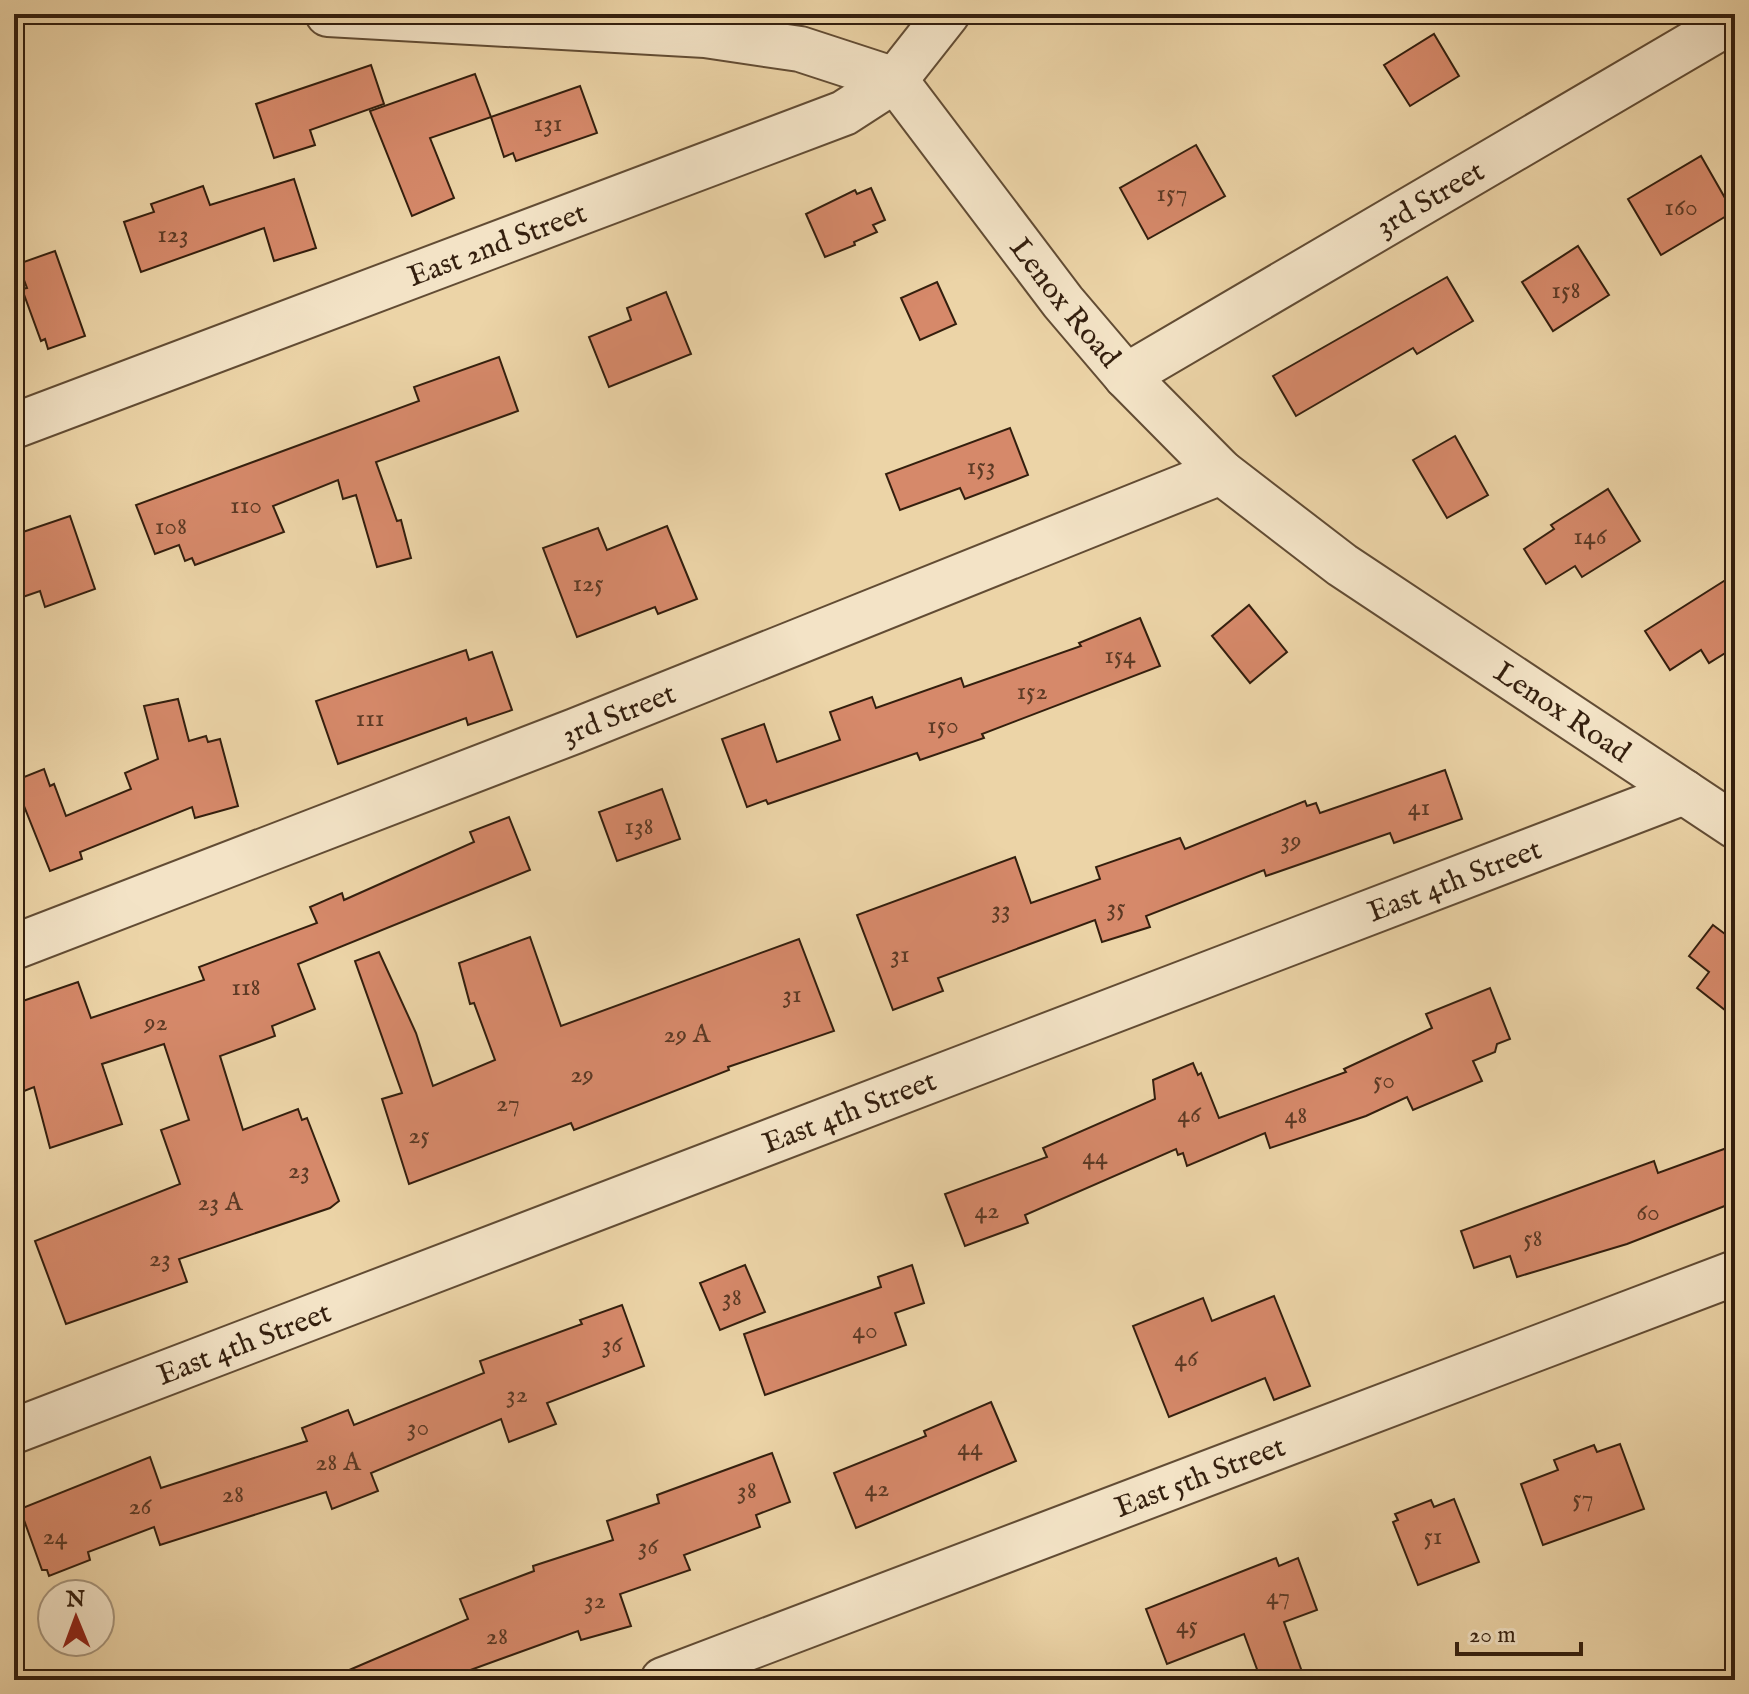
<svg xmlns="http://www.w3.org/2000/svg" width="1749" height="1694" font-family="'IM FELL English',serif">
<style>
.building{fill:#d6896a;stroke:#341f0e;stroke-width:2}
.lines{fill:none;stroke-linecap:round;stroke-linejoin:round}
.minor-casing{stroke:#624c34;stroke-width:48}
.tertiary-casing{stroke:#624c34;stroke-width:48}
.minor{stroke:#f3e3c6;stroke-width:44}
.tertiary{stroke:#f3e3c6;stroke-width:44}
.labels{text-anchor:middle;stroke-width:6;stroke-linejoin:round;paint-order:stroke}
.number-label{font-size:26px;fill:#5c3a25}
.street-label{font-size:30px;fill:#341f0e;stroke:#f3e3c6}
</style>
<rect width="100%" height="100%" fill="#ecd4a7"/>
<filter id="stains"><feTurbulence type="fractalNoise" baseFrequency=".0025" numOctaves="4"/><feColorMatrix values="0 0 0 0 .2 0 0 0 0 .09 0 0 0 0 .02 0 0 0 .5 -.17"/></filter>
<radialGradient id="worn" r=".72"><stop offset=".6" stop-color="#630" stop-opacity="0"/><stop offset="1" stop-color="#630" stop-opacity=".3"/></radialGradient>
<g class="building">
<path d="M1434 34 1459 76 1410 106 1384 65Z"/>
<path d="M371 65 384 104 310 130 315 145 274 158 256 104Z"/>
<path d="M475 74 491 117 580 86 597 133 516 161 513 153 504 157 491 117 430 138 454 198 412 216 370 111Z"/>
<path d="M1196 145 1225 196 1148 239 1120 188Z"/>
<path d="M1701 156 1733 212 1661 255 1628 199Z"/>
<path d="M294 179 316 248 274 261 264 228 141 272 124 222 154 212 151 204 203 186 210 205Z"/>
<path d="M871 188 885 220 873 225 877 232 854 242 855 245 825 257 806 214 855 190 857 194Z"/>
<path d="M1578 246 1609 295 1553 331 1522 282Z"/>
<path d="M55 251 85 336 48 349 45 339 41 341 22 289 27 288 18 264Z"/>
<path d="M1447 277 1473 321 1417 354 1413 348 1296 416 1273 376Z"/>
<path d="M937 282 956 324 920 340 901 298Z"/>
<path d="M666 292 691 354 609 387 589 337 631 320 627 308Z"/>
<path d="M499 357 518 411 376 462 397 521 401 520 411 558 377 567 356 495 343 499 338 480 273 506 284 532 195 565 192 558 185 561 179 545 155 554 136 505 419 401 414 387Z"/>
<path d="M1010 428 1028 475 965 499 960 488 900 510 886 474Z"/>
<path d="M1455 436 1488 495 1447 518 1413 460Z"/>
<path d="M1608 489 1640 541 1582 577 1575 566 1546 584 1524 549 1554 529 1551 525Z"/>
<path d="M70 516 95 589 45 607 40 591 14 600V535Z"/>
<path d="M667 526 697 599 658 614 655 607 577 637 543 548 598 528 607 550Z"/>
<path d="M1735 574V647L1709 663 1701 650 1670 670 1645 631Z"/>
<path d="M1249 605 1287 652 1250 683 1212 636Z"/>
<path d="M1140 618 1160 666 982 734 984 738 920 760 917 753 768 804 766 800 747 807 722 739 764 724 777 762 840 740 830 712 872 697 876 708 961 678 964 687 1081 646 1079 643Z"/>
<path d="M466 650 469 660 492 652 512 710 468 725 466 718 338 764 316 701Z"/>
<path d="M178 699 189 741 206 736 208 742 220 739 238 806 195 818 192 807 80 852 82 859 50 871 14 781 44 769 50 786 54 784 66 816 131 789 125 773 158 759 144 706Z"/>
<path d="M1445 770 1462 819 1394 843 1390 833 1266 876 1264 870 1146 916 1150 927 1102 942 1095 920 938 978 943 991 893 1010 857 915 1015 857 1031 903 1100 879 1096 867 1180 838 1185 849 1305 801 1307 806 1316 803 1320 813Z"/>
<path d="M662 789 680 839 617 861 599 812Z"/>
<path d="M509 817 530 870 298 964 315 1009 272 1026 275 1036 220 1056 243 1130 298 1109 302 1120 307 1118 339 1201 330 1208 179 1259 187 1282 66 1324 35 1241 180 1184 161 1130 189 1120 164 1044 102 1064 122 1124 50 1148 34 1087 14 1095V1004L78 982 91 1018 204 980 199 967 317 923 310 907 342 893 344 900 474 842 470 832Z"/>
<path d="M1713 925 1733 940 1735 938V1018L1697 988 1709 972 1689 956Z"/>
<path d="M530 937 561 1026 799 939 834 1031 728 1067 729 1070 574 1130 571 1123 409 1184 382 1099 402 1093 355 961 379 952 416 1033 433 1086 495 1060 474 1003 470 1004 459 963Z"/>
<path d="M1490 988 1510 1039 1497 1044 1495 1052 1473 1061 1482 1081 1413 1110 1407 1097 1366 1116 1270 1148 1265 1133 1187 1166 1183 1153 1178 1155 1176 1149 1025 1215 1028 1223 965 1246 945 1194 1047 1157 1043 1148 1155 1099 1153 1080 1193 1063 1198 1075 1201 1073 1219 1118 1346 1072 1344 1069 1432 1028 1426 1014Z"/>
<path d="M1735 1145V1202L1627 1244 1517 1277 1510 1256 1474 1268 1461 1231 1654 1161 1658 1173Z"/>
<path d="M745 1265 765 1312 720 1330 700 1283Z"/>
<path d="M912 1265 924 1303 895 1313 906 1345 765 1395 744 1334 881 1287 878 1277Z"/>
<path d="M1274 1296 1310 1386 1274 1400 1265 1378 1169 1417 1133 1326 1203 1298 1212 1321Z"/>
<path d="M622 1305 644 1366 547 1403 556 1424 509 1442 501 1419 371 1473 378 1491 332 1509 326 1492 160 1545 154 1527 88 1552 90 1560 49 1576 47 1570H42L20 1509 150 1457 161 1488 307 1441 302 1428 348 1410 354 1425 484 1373 480 1361 582 1324 580 1320Z"/>
<path d="M991 1402 1016 1461 856 1528 834 1473 926 1436 924 1431Z"/>
<path d="M1620 1444 1644 1509 1543 1545 1521 1484 1558 1470 1554 1460 1594 1445 1597 1452Z"/>
<path d="M772 1453 790 1502 756 1515 760 1527 684 1555 690 1570 620 1594 631 1626 581 1640 578 1631 443 1680H326L468 1619 460 1599 534 1571 533 1566 613 1540 607 1521 659 1503 657 1495Z"/>
<path d="M1454 1499 1479 1562 1418 1585 1393 1522 1398 1520 1395 1514 1431 1500 1434 1507Z"/>
<path d="M1276 1558 1279 1566 1298 1558 1317 1610 1284 1622 1305 1680H1261L1244 1634 1167 1664 1146 1609Z"/>
</g>
<g class="lines">
<g class="minor-casing">
<g id="minor">
<path d="M328 14 705 35 800 49 895 80"/>
<path id="s1" d="M1126 376 1735 19"/>
<path id="s2" d="M14 426 844 113 895 80 947 14"/>
<path id="s3" d="M14 947 575 731 1221 472"/>
<path id="s4" d="M14 1431 1684 792"/>
<path id="s5" d="M663 1680 1735 1273"/>
</g>
</g>
<g class="tertiary-casing">
<g id="tertiary">
<path id="s6" d="M895 80 1063 302 1126 376 1221 472 1342 565 1735 826"/>
</g>
</g>
<use href="#minor" class="minor"/>
<use href="#tertiary" class="tertiary"/>
</g>
<g class="labels">
<g class="number-label">
<text x="548" y="131">131</text>
<text x="1172" y="201">157</text>
<text x="1681" y="215">160</text>
<text x="173" y="242">123</text>
<text x="1566" y="298">158</text>
<text x="981" y="474">153</text>
<text x="246" y="513">110</text>
<text x="171" y="534">108</text>
<text x="1590" y="544">146</text>
<text x="588" y="591">125</text>
<text x="1120" y="663">154</text>
<text x="1032" y="699">152</text>
<text x="370" y="726">111</text>
<text x="943" y="733">150</text>
<text x="1419" y="815">41</text>
<text x="639" y="834">138</text>
<text x="1291" y="848">39</text>
<text x="1116" y="915">35</text>
<text x="1001" y="917">33</text>
<text x="900" y="962">31</text>
<text x="246" y="995">118</text>
<text x="792" y="1002">31</text>
<text x="156" y="1030">92</text>
<text x="687" y="1042">29 A</text>
<text x="582" y="1082">29</text>
<text x="1384" y="1088">50</text>
<text x="508" y="1111">27</text>
<text x="1189" y="1122">46</text>
<text x="1296" y="1123">48</text>
<text x="419" y="1143">25</text>
<text x="1095" y="1164">44</text>
<text x="299" y="1178">23</text>
<text x="220" y="1210">23 A</text>
<text x="987" y="1218">42</text>
<text x="1648" y="1220">60</text>
<text x="1533" y="1246">58</text>
<text x="160" y="1266">23</text>
<text x="732" y="1305">38</text>
<text x="865" y="1338">40</text>
<text x="612" y="1352">36</text>
<text x="1186" y="1366">46</text>
<text x="517" y="1402">32</text>
<text x="418" y="1435">30</text>
<text x="970" y="1455">44</text>
<text x="338" y="1470">28 A</text>
<text x="877" y="1496">42</text>
<text x="747" y="1498">38</text>
<text x="233" y="1502">28</text>
<text x="1583" y="1506">57</text>
<text x="140" y="1514">26</text>
<text x="55" y="1544">24</text>
<text x="1433" y="1544">51</text>
<text x="648" y="1554">36</text>
<text x="1278" y="1604">47</text>
<text x="595" y="1608">32</text>
<text x="1187" y="1633">45</text>
<text x="497" y="1644">28</text>
</g>
<g class="street-label">
<text dy="10" stroke="none"><textPath href="#s1" startOffset="352">3rd Street</textPath></text>
<text dy="10" stroke="none"><textPath href="#s2" startOffset="516">East 2nd Street</textPath></text>
<text dy="10" stroke="none"><textPath href="#s6" startOffset="280">Lenox Road</textPath></text>
<text dy="10" stroke="none"><textPath href="#s6" startOffset="928">Lenox Road</textPath></text>
<text dy="10" stroke="none"><textPath href="#s3" startOffset="648">3rd Street</textPath></text>
<text dy="10" stroke="none"><textPath href="#s4" startOffset="1542">East 4th Street</textPath></text>
<text dy="10" stroke="none"><textPath href="#s4" startOffset="894">East 4th Street</textPath></text>
<text dy="10" stroke="none"><textPath href="#s4" startOffset="246">East 4th Street</textPath></text>
<text dy="10" stroke="none"><textPath href="#s5" startOffset="574">East 5th Street</textPath></text>
</g>
</g>
<rect width="1749" height="1694" fill="none" stroke="#ecd4a7" stroke-width="48"/>
<rect x="16" y="16" width="1717" height="1662" fill="none" stroke="#341f0e" stroke-width="4"/>
<rect x="24" y="24" width="1701" height="1646" fill="none" stroke="#341f0e" stroke-width="2"/>
<g transform="translate(76 1618) rotate(359)"><circle r="38" fill="#f3e3c6" stroke="#a7957c" stroke-width="2"/>
<path d="M0-6L14 30L0 20L-14 30Z" fill="#8f2418"/>
<text y="-12" font-size="22" font-weight="bold" text-anchor="middle" fill="#341f0e">N</text>
</g>
<path d="M1457 1642v12h124v-12" fill="none" stroke="#341f0e" stroke-width="4"/>
<text x="1469" y="1642" font-size="24" fill="#341f0e" stroke="#f3e3c6" stroke-width="6" paint-order="stroke">20 m</text>
<rect width="100%" height="100%" filter="url(#stains)"/>
<rect width="100%" height="100%" fill="url(#worn)"/>
</svg>
